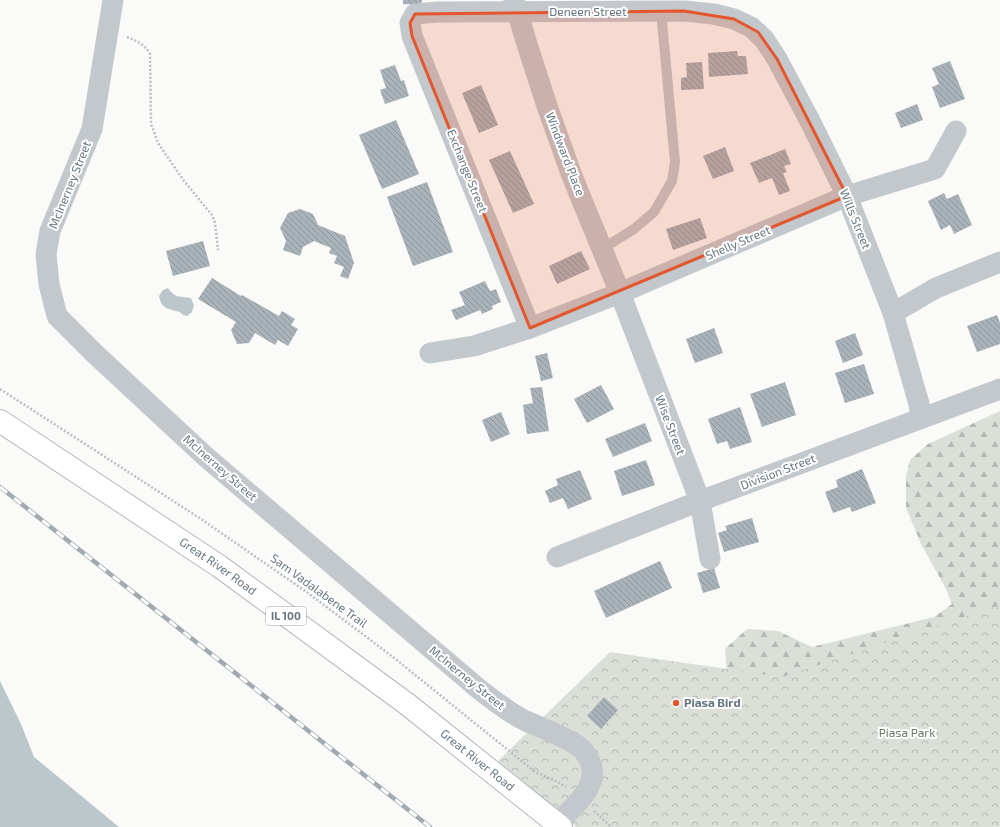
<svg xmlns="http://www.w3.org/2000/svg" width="1000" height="827" font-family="'Exo 2',sans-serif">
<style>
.forest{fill:url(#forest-firs)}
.park{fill:url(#park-crowns)}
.water{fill:#bbc7cb}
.building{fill:url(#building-back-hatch)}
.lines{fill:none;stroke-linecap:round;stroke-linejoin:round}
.primary-casing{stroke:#b5babe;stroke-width:24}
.path{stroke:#bbbfc2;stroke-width:2.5;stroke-dasharray:2 2;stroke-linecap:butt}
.service{stroke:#c3c8cc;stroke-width:10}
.minor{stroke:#c3c8cc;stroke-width:21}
.primary{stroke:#fff;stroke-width:22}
.rail-casing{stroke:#a2aab0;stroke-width:4.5}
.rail{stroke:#fff;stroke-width:3;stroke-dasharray:9;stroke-linecap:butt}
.marked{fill:#e4572e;fill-opacity:0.2;stroke:#e4572e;stroke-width:3;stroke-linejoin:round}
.poi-dot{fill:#e4572e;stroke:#fff;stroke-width:1.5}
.labels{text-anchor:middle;stroke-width:4;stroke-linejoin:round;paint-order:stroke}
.shield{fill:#fff;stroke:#939fa8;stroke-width:1}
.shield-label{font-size:11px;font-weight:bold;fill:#657683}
.street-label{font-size:12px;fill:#657683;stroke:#fff}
.poi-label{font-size:12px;font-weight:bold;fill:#657683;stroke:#fff;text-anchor:start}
.park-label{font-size:12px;fill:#687a64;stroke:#fff}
</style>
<defs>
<pattern id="forest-firs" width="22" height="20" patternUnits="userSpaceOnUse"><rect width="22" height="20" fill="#dadfd7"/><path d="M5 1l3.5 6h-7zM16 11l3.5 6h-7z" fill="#b4b9b4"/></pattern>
<pattern id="park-crowns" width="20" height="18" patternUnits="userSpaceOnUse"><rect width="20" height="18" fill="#dadfd7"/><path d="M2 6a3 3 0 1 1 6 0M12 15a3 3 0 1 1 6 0" fill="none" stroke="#b4b9b4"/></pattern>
<pattern id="building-back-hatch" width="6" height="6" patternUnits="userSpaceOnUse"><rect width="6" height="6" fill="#aab3b9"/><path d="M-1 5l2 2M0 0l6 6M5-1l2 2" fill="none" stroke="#8e969c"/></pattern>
</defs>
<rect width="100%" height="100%" fill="#fafaf8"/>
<path class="forest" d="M1000 411V728L729 698 725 649 747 629 778 631 812 647 934 617 952 604 945 587 921 544 906 508V477L910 460 928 444Z"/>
<path class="park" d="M1000 605V827H576L498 761 610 652 782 677Z"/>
<g class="water">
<path d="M168 288C176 299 180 296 191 298L194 305 192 312 187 316 183 315 180 312C169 309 161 309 159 296L163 290Z"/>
<path d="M0 681 21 724 34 757 119 827H0Z"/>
</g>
<g class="building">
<path d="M403 0H422L421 5 403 4Z"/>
<path d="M737 51 738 56H746L748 74 709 77 708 53Z"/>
<path d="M950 61 965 99 940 108 932 87 939 84 932 68Z"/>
<path d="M702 62 704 89 681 90V78L687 77 686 63Z"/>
<path d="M395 65 401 81 404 80 409 96 385 104 380 90 386 88 380 70Z"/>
<path d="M481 85 498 125 479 133 462 93Z"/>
<path d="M917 104 923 120 901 128 895 113Z"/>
<path d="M396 120 419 174 382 189 359 135Z"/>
<path d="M725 147 734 171 713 179 703 156Z"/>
<path d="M785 149 791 164 784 166 787 172 783 173 790 191 779 195 772 178 759 183 750 163Z"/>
<path d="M510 151 534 204 513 213 489 160Z"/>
<path d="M427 182 453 252 413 266 387 197Z"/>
<path d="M944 193 947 199 958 194 972 225 954 234 950 225 941 230 928 201Z"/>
<path d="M300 209 313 214 318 225 345 236 354 263 348 279 340 276 344 267 334 263 337 256 329 253 331 248 314 241 303 247 300 256 283 250 286 241 280 228 288 213Z"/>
<path d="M700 218 707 238 673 250 666 229Z"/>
<path d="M203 241 210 266 173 276 166 251Z"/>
<path d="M581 251 590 269 557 284 549 266Z"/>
<path d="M212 278 241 296 242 295 279 316 282 311 295 319 291 325 298 329 288 346 278 340 275 345 255 333 249 343 237 344 231 330 236 322 198 299Z"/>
<path d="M485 281 490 291 496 289 501 302 492 306 493 309 482 314 480 310 456 320 451 310 465 305 459 292Z"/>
<path d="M997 315 1000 323V344L977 352 967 326Z"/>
<path d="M714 328 723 353 695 363 686 339Z"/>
<path d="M855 333 863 355 843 363 835 341Z"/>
<path d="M547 353 553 378 541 381 535 356Z"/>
<path d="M864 364 874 394 845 403 835 373Z"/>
<path d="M785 382 796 415 762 427 750 394Z"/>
<path d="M601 385 614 409 587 423 574 399Z"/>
<path d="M542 387 549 431 527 434 523 405 533 403 530 388Z"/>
<path d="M740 407 752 442 730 449 727 441 717 444 708 419Z"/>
<path d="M501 412 510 434 491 442 482 420Z"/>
<path d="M645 423 652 441 613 457 605 439Z"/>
<path d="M646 460 655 485 622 496 614 471Z"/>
<path d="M862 469 876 503 852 512 850 507 833 513 825 492 838 487 836 480Z"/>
<path d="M580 470 592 499 568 509 563 498 550 503 545 491 558 485 556 479Z"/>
<path d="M752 518 759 542 724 552 718 533 727 530 725 526Z"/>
<path d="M660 561 672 588 606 618 594 591Z"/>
<path d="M714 568 720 588 703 593 697 573Z"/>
<path d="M604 697 618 710 601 729 587 716Z"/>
</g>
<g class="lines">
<g class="primary-casing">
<g id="primary">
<path id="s1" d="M0 421 219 566 407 704 561 827"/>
</g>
</g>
<g class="path">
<path d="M127 37C137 41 144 44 150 54L151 124 158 143 184 181 212 215 215 223 218 250"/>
<path d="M0 389 201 519 308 593 393 657 534 771C545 777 556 780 566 787"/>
<path d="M594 811 611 827"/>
</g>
<path class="service" d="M602 249 634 229 654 212 672 181 675 162 661 11"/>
<g class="minor">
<path d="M113 0 92 129 50 231 46 254 49 284 57 316 94 353 206 457 480 690C495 701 509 713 526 721 544 729 565 736 581 748 584 750 586 755 588 758 604 783 573 808 556 824"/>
<path d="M514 0 526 41 547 106 572 176 620 293 700 501 710 559"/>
<path d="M893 313 936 288 1000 262"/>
<path d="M530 328 412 36 410 23 415 14 437 12 684 11 714 14 734 19 751 27 764 39 777 59 810 121 847 196 893 313 919 404 921 418"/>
<path d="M430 353 474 346 530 328 620 293 847 196 935 169 956 131"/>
<path d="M557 557 700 501 1000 389"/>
</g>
<use href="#primary" class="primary"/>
<g class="rail-casing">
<path id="rail" d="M0 487 430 827"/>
</g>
<use href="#rail" class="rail"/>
</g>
<path class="marked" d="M684 11 734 19 758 32 777 59 847 196 530 328 412 36 410 23 415 14Z"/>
<circle class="poi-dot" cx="676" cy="703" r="4"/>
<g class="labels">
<rect class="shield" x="266" y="607" width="40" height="18" rx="3"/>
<g class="shield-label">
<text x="286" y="620">IL 100</text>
</g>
<g class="street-label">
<text x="588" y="16">Deneen Street</text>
<text transform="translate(565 154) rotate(69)" y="4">Windward Place</text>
<text transform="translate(467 171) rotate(68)" y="4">Exchange Street</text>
<text transform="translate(70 185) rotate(-68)" y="4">McInerney Street</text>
<text transform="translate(855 219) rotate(68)" y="4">Wills Street</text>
<text transform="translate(738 243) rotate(-23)" y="4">Shelly Street</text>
<text transform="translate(670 425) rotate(69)" y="4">Wise Street</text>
<text transform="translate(220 468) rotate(41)" y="4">McInerney Street</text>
<text transform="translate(778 472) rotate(-21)" y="4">Division Street</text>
<text dy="4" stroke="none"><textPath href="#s1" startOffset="262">Great River Road</textPath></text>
<text transform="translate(319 591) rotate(36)" y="4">Sam Vadalabene Trail</text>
<text transform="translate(467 678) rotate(39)" y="4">McInerney Street</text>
<text dy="4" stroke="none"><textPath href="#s1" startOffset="586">Great River Road</textPath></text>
</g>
<g class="poi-label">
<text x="684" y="707">Piasa Bird</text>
</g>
<g class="park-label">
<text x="907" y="737">Piasa Park</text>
</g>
</g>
</svg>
